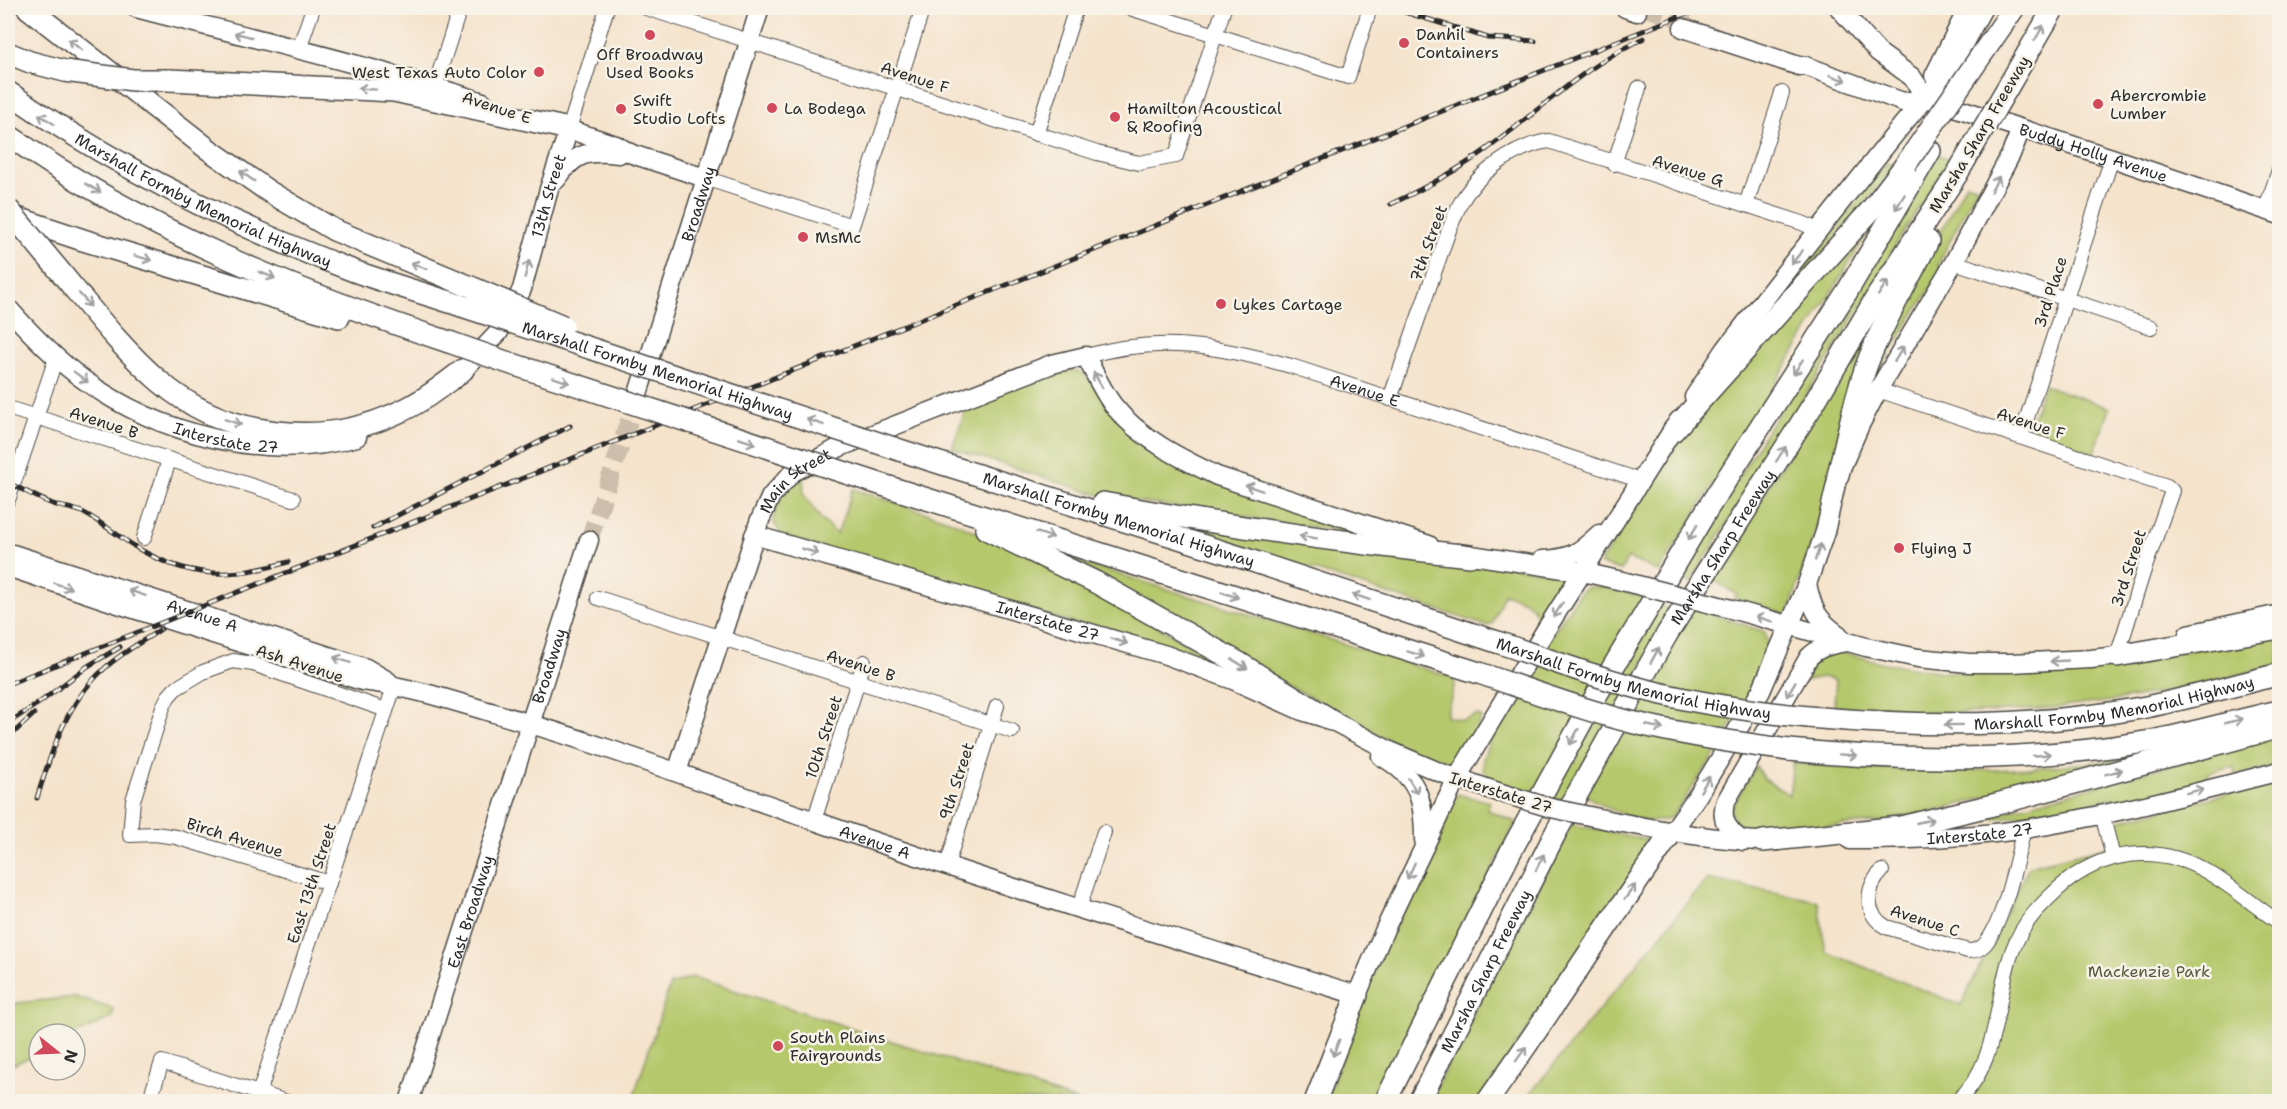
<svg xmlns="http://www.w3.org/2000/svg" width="2287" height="1109" font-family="'Shantell Sans',sans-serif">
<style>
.green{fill:#b5c86c;stroke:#707a4c;stroke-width:1.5}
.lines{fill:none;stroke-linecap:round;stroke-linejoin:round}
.major-tunnel{stroke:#cdbeac;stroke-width:18;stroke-dasharray:18 9;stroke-linecap:butt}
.minor-casing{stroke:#494743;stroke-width:16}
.major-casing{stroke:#494743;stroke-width:21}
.highway-casing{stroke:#494743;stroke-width:24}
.minor{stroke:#fff;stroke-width:14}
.major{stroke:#fff;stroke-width:18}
.highway{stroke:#fff;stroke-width:21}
.rail-casing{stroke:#2b2b2b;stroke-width:5}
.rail{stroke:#f7f3e8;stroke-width:3;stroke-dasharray:9;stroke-linecap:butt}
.major-bridge-casing{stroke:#494743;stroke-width:21;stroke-linecap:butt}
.highway-bridge-casing{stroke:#494743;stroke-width:24;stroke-linecap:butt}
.major-bridge{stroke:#fff;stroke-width:18}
.highway-bridge{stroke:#fff;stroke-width:21}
.oneway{stroke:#a0a0a0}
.poi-dot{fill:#d1495b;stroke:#f7f3e8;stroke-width:2}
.labels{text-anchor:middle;stroke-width:5;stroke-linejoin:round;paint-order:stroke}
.poi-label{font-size:16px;fill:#2b2b2b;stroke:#f7f3e8;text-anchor:start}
.street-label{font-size:16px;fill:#2b2b2b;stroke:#f7f3e8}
.park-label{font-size:16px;fill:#545a3e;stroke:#f7f3e8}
</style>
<rect width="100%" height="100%" fill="#f7f3e8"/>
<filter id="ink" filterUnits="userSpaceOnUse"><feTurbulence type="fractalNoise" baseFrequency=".0167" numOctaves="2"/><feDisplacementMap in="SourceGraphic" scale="12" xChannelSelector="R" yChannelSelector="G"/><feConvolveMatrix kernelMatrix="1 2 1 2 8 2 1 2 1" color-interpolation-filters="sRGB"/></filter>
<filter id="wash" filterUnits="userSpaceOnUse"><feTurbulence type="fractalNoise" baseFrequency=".008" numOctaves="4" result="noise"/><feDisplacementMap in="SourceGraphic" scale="24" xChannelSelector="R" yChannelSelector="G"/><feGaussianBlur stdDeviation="1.35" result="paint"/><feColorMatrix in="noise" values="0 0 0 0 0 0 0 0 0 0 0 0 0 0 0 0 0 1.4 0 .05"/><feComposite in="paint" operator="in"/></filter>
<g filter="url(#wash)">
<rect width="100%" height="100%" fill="#f5e3cc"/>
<g class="green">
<path d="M1936 154 1950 159 1890 254 1882 271 1840 340 1690 583 1679 575Z"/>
<path d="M1888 162 1894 168 1755 332 1759 315 1833 222 1838 226Z"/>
<path d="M1966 183 1977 186 1938 265 1943 269 1888 355 1868 392 1875 359Z"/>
<path d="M1880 213 1659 572 1628 558 1621 570 1599 564 1694 418Z"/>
<path d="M1899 275 1788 615 1735 599 1736 594 1712 579Z"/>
<path d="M1069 369 1083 373 1137 435 1368 535 1105 497 952 448 967 406 1046 375Z"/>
<path d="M2044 385 2110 408 2094 453 2028 430Z"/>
<path d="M803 476 804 495 821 519 837 534 853 489 949 520 1035 557 1237 672 782 536 773 521C774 502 789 486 803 476Z"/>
<path d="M1186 523 1565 574 1563 584 1537 626 1534 625C1542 605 1520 598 1504 594L1492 624 1487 626 1184 528Z"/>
<path d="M1073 560 1451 677 1455 683 1446 716 1462 720 1478 715 1482 718 1461 756 1450 768 1379 735 1347 715 1286 685Z"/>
<path d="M1588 587H1603L1647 598 1533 794C1521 790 1489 784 1484 772 1481 766 1483 756 1486 750 1510 695 1548 643 1580 592Z"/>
<path d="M1658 603 1672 612 1563 801 1548 796Z"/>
<path d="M1692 607 1765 632 1769 653 1755 685 1711 760 1672 817C1644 830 1609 809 1585 795Z"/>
<path d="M2279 634V665C2223 678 2168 693 2111 701 2020 714 1925 717 1834 706L1836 680 1822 677 1803 681 1815 660 1837 651 1884 663 1943 672 2050 671 2101 666Z"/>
<path d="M2279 735V766L2236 776 2233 767 2208 773 2209 782 2115 806 2113 798 2058 810 1987 820V816Z"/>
<path d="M2133 757 1917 816 1892 817V821L1752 833 1738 824 1732 816 1731 808 1756 766 1764 779 1789 795 1793 763C1906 774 2020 774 2133 757Z"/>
<path d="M2279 781V1101L1523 1102 1707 879 1818 901 1826 952 1961 1005 2029 866 2123 843 2113 830 2114 824 2117 821Z"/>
<path d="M1457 794 1490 802 1487 810 1516 822 1375 1101 1325 1102 1377 964Z"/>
<path d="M1571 824 1654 841 1479 1101 1429 1102Z"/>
<path d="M693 977 1078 1101H632L670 985Z"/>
<path d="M75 997 114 1009 111 1018 75 1035 39 1034V1053L8 1067V1004Z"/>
</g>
</g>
<g filter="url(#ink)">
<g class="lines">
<g class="major-tunnel">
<path d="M1647 8 1693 24"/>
<path d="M589 540 636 400"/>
</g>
<g class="minor-casing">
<g id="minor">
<path d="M646 8 1097 153 1139 163 1176 156 1224 8"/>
<path d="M1130 8 1348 77 1370 8"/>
<path d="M299 49 313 8"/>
<path d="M435 86 460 8"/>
<path d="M569 129 607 8"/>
<path d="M1036 134 1076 8"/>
<path d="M1614 164 1639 88"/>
<path d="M705 178 852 226 923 8"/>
<path d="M1746 205 1782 93"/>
<path d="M2265 211 2280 167"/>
<path d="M1954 262 2151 327"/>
<path id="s1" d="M1086 356C1160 335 1218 346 1291 366L1639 480"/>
<path d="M1878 390 2167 486 2172 491 2143 573 2117 656"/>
<path d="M1390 399 1449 230C1453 221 1456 212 1460 204 1476 174 1515 146 1549 141L1802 223 1818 230"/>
<path d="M8 408 293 499"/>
<path d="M2021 436 2112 158"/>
<path d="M8 500 56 358"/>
<path d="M144 538 169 460"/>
<path d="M598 598 1012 731"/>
<path d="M2102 814 2113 857"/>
<path d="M814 821 864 662"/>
<path d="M947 865 997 706"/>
<path d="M1882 871C1865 888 1864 914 1886 927L1968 951C1974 951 1980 950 1985 944 2004 922 2017 858 2024 828"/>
<path d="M329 883 176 837 155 834 130 835 133 800 163 707 168 697 175 689 203 672 233 661 253 664 386 710"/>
<path d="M1079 908 1104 832"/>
<path d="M259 1093 395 684"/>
<path d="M149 1102 162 1062 287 1102"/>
<path d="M1956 1102C1996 1068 1995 1011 2008 964 2018 929 2032 913 2058 889 2101 850 2158 842 2209 873 2233 887 2256 907 2280 923"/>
</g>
</g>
<g class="major-casing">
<g id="major">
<path d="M136 8C252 38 369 65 483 102"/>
<path d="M1625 8 1637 12"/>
<path d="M1839 8 1878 52 1912 77 1926 98"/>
<path id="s2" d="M1683 28 1799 66H1806L1903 102 1926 98 2112 158 2280 215"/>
<path d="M1934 76 1968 8"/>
<path d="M558 126 616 145 632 154 705 178"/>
<path d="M556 180C575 153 586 150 619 154"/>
<path id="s3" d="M8 308C31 334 55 359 84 380 159 434 266 463 357 437"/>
<path id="s4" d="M455 379 498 333 509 316 522 289 549 189 569 129"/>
<path d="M1694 397 1725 350 1790 266 1903 124 1949 70 1983 8"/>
<path id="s5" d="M636 400 760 8"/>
<path id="s6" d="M754 535 1166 655 1233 680 1302 711 1331 720 1390 751 1439 772 1498 792"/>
<path d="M1458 553 1583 572 1622 581"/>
<path id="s7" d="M8 554H13L366 668 388 681"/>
<path d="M1542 560C1570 559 1579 553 1599 534"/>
<path id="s8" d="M8 567 118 604 362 681C407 686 450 700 494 713 602 744 707 784 812 820 992 883 1175 939 1357 995L1385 929 1457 778 1545 631 1679 420"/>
<path d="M1807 584C1813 611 1817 619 1839 635"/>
<path d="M1731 609 1866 647 1918 658 1969 663H2012L2091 659 2117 656 2129 651"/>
<path d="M2188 634 2280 614"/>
<path d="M1381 756C1419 778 1424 799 1424 840"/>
<path id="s9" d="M677 772 759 522 771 496 793 472 840 447 1052 364 1086 356C1094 373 1102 390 1113 405 1139 438 1180 458 1217 476L1429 545"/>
<path d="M1618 822C1671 832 1724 842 1778 841"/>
<path d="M1672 832 1698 795 1761 691 1807 584 1825 532 1838 475 1860 425 1878 390 1954 262 2011 154 2021 129"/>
<path id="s10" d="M1850 840C1904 840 1957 838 2011 831 2101 818 2191 794 2280 771"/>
<path d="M1743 841C1728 831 1719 819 1726 801L1809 657C1820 646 1831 645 1846 642"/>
<path id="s11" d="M409 1102 589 540"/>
</g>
</g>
<g class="highway-casing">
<g id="highway">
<path d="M28 8 208 149 268 191 334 230 473 288"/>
<path d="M8 53 30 62 65 71"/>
<path d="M169 80 394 91 569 129"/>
<path id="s12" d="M8 92C113 165 234 226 354 271 390 284 426 294 462 306"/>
<path d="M8 135C141 229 295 291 449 342"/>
<path d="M8 215 83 240 339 317"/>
<path d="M47 256C83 298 117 345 159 381 225 438 321 449 399 412 422 402 443 385 463 370"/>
<path d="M1673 431 1871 210 1906 164"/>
<path id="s13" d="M930 460 1243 558 1497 642"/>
<path d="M1838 475C1847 438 1854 400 1867 364 1883 321 1908 282 1928 241"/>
<path d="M889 487 1479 673"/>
<path d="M1103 503C1225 526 1347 543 1470 556"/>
<path d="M986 529 1097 583 1239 663 1331 720"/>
<path d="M2117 656 2280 628"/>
<path id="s14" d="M1808 717C1921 727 2034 728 2146 707 2191 698 2235 685 2280 674"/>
<path d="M1789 750C1911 762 2030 762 2151 741 2194 733 2237 720 2280 711"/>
<path d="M1763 841 1901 827 1997 804 2280 727"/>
<path d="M1315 1102 1357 995"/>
<path d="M1385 1102 1512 849 1597 694 1708 508 1848 290 1930 151"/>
<path id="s15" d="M1419 1102 1556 832 1667 634 1814 403 1876 298 1957 174"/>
<path d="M1487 1102C1550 1013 1609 921 1672 832"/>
</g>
</g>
<use href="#minor" class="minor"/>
<use href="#major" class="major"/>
<use href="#highway" class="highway"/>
<g class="rail-casing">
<g id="rail">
<path d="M1392 8 1488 38 1535 41"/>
<path d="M1391 204C1425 188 1457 171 1487 149 1539 111 1585 65 1644 38"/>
<path d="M8 483C23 489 38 499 53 504 64 508 74 508 84 513 102 523 117 535 134 546 188 579 229 579 288 562"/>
<path d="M373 528 570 426"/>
<path d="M8 684 1700 8"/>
<path d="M8 723 39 703 88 666 120 647"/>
<path d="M8 738 34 714"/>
<path d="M37 798C52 750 66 703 104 669 121 653 142 642 161 629"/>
</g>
</g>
<use href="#rail" class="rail"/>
<g class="major-bridge-casing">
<g id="major-bridge">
<path d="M1622 581 1731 609"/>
<path d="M1498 792 1551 808 1618 822"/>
</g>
</g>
<g class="highway-bridge-casing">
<g id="highway-bridge">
<path d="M65 71 133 80H169"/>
<path d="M1906 164 2014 8"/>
<path d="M1957 174 2054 8"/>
<path d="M8 209 47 256"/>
<path d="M473 288 563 326"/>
<path id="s16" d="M462 306 930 460"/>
<path d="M449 342 506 362 889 487"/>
<path id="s17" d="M1497 642C1550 660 1603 680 1658 693 1708 705 1758 712 1808 717"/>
<path d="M1479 673C1529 690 1579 709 1631 722 1683 735 1737 743 1789 750"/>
</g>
</g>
<use href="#major-bridge" class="major-bridge"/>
<use href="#highway-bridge" class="highway-bridge"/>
</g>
<defs><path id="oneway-shaft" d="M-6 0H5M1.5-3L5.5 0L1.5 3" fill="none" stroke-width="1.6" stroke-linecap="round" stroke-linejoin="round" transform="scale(1.5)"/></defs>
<g class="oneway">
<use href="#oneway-shaft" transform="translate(2039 33) rotate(-60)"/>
<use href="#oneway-shaft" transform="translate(243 35) rotate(-166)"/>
<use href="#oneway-shaft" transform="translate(75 45) rotate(-142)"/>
<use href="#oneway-shaft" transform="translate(1838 78) rotate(20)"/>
<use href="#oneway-shaft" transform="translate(367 89) rotate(-176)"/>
<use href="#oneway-shaft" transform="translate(46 119) rotate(-148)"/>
<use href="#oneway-shaft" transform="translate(247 176) rotate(-145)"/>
<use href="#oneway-shaft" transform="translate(1995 184) rotate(-62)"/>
<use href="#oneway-shaft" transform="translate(93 188) rotate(30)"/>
<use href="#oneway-shaft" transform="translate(1900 202) rotate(121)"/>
<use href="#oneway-shaft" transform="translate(1797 257) rotate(128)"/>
<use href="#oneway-shaft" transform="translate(143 258) rotate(17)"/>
<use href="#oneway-shaft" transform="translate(419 266) rotate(-158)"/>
<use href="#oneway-shaft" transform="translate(527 269) rotate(-75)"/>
<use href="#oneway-shaft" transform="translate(267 275) rotate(22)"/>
<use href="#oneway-shaft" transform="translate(1883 288) rotate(-57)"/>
<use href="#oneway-shaft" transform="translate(85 300) rotate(49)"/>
<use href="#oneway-shaft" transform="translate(1899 354) rotate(-59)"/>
<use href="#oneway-shaft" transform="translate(1798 367) rotate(123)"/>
<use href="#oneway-shaft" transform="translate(81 377) rotate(37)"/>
<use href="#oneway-shaft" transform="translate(561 380) rotate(18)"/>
<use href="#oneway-shaft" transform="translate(1098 380) rotate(-119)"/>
<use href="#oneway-shaft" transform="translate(233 422) rotate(18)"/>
<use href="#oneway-shaft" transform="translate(815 422) rotate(-161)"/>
<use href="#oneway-shaft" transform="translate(747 441) rotate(18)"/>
<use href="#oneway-shaft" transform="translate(1781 454) rotate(-57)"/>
<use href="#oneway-shaft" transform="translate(1254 488) rotate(-162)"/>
<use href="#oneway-shaft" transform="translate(1693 532) rotate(121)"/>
<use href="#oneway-shaft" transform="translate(1045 535) rotate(18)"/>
<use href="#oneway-shaft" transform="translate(1308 537) rotate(-171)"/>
<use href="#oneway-shaft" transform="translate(810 551) rotate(16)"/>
<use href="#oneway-shaft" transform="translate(1818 552) rotate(-71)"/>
<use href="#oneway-shaft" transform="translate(63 586) rotate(18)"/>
<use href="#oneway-shaft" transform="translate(137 593) rotate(-162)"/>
<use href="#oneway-shaft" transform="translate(1230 595) rotate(18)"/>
<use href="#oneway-shaft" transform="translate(1361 597) rotate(-162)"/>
<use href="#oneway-shaft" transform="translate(1558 610) rotate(123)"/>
<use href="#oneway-shaft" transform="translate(1764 619) rotate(-163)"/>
<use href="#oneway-shaft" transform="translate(1119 641) rotate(16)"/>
<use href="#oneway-shaft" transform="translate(1416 654) rotate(17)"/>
<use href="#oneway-shaft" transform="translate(1655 655) rotate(-61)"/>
<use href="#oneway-shaft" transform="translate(342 660) rotate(-162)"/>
<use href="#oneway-shaft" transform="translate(2059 661) rotate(177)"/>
<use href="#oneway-shaft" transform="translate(1240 664) rotate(31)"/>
<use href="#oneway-shaft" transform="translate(1791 689) rotate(120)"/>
<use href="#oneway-shaft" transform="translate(2234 721) rotate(-13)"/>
<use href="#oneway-shaft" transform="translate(1953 725) rotate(179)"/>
<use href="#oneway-shaft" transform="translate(1655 727) rotate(12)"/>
<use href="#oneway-shaft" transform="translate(1574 737) rotate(119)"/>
<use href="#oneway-shaft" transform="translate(1848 755) rotate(4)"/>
<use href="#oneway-shaft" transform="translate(2042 755) rotate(-5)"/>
<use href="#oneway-shaft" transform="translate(2114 772) rotate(-15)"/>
<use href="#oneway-shaft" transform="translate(1705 784) rotate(-59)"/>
<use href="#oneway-shaft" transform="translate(1413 786) rotate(58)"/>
<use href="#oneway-shaft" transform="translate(2195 791) rotate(-14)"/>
<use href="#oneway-shaft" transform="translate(1925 821) rotate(-13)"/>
<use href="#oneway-shaft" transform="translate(1540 862) rotate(-63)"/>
<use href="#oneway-shaft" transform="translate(1411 871) rotate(115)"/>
<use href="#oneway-shaft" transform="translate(1630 892) rotate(-54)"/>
<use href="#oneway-shaft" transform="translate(1336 1048) rotate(112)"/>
<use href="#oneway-shaft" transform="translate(1521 1054) rotate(-55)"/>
</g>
</g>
<g class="poi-dot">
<circle cx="650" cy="35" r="6"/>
<circle cx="1404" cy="43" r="6"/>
<circle cx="539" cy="72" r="6"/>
<circle cx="2098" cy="104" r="6"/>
<circle cx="772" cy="108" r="6"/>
<circle cx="621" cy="109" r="6"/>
<circle cx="1115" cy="117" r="6"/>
<circle cx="803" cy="237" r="6"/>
<circle cx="1221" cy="304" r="6"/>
<circle cx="1899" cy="548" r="6"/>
<circle cx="778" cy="1046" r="6"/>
</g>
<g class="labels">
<g class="poi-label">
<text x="1416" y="40">Danhil<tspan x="1416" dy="18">Containers</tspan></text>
<text x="650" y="60" text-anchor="middle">Off Broadway<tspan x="650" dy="18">Used Books</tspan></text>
<text x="527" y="78" text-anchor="end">West Texas Auto Color</text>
<text x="2110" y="101">Abercrombie<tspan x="2110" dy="18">Lumber</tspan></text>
<text x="633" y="106">Swift<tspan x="633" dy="18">Studio Lofts</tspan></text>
<text x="784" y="114">La Bodega</text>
<text x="1127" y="114">Hamilton Acoustical<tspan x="1127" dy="18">&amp; Roofing</tspan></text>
<text x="815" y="243">MsMc</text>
<text x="1233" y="310">Lykes Cartage</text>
<text x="1911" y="554">Flying J</text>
<text x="790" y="1043">South Plains<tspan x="790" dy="18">Fairgrounds</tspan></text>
</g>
<g class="street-label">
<text transform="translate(915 77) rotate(18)" y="6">Avenue F</text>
<text transform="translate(497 107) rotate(18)" y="6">Avenue E</text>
<text transform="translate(1979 134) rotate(-59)" y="6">Marsha Sharp Freeway</text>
<text dy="6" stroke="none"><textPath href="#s2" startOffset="432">Buddy Holly Avenue</textPath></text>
<text transform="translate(1688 170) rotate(17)" y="6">Avenue G</text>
<text dy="6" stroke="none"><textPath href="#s4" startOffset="210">13th Street</textPath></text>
<text dy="6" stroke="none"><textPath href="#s12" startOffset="224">Marshall Formby Memorial Highway</textPath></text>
<text dy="6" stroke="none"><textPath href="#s5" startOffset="206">Broadway</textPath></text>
<text transform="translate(1428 243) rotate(-70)" y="6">7th Street</text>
<text transform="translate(2050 292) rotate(-72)" y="6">3rd Place</text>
<text dy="6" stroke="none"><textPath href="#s16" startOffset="206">Marshall Formby Memorial Highway</textPath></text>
<text dy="6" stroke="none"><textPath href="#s1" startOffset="286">Avenue E</textPath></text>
<text transform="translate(104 422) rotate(18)" y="6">Avenue B</text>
<text transform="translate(2031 423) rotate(18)" y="6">Avenue F</text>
<text dy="6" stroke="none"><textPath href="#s3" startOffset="260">Interstate 27</textPath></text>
<text dy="6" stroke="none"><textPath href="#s9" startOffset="320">Main Street</textPath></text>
<text dy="6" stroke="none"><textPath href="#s13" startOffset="198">Marshall Formby Memorial Highway</textPath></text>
<text dy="6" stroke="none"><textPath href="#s15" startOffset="633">Marsha Sharp Freeway</textPath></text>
<text transform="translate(2128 568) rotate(-72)" y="6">3rd Street</text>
<text dy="6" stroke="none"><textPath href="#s7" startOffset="204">Avenue A</textPath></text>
<text dy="6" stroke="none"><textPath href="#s6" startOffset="306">Interstate 27</textPath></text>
<text transform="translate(300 663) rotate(18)" y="6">Ash Avenue</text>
<text transform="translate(861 665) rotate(18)" y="6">Avenue B</text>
<text dy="6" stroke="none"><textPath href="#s11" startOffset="458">Broadway</textPath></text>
<text dy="6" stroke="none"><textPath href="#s17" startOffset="142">Marshall Formby Memorial Highway</textPath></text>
<text dy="6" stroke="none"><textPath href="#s14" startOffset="308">Marshall Formby Memorial Highway</textPath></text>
<text transform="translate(823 737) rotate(-72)" y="6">10th Street</text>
<text transform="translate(956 781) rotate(-72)" y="6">9th Street</text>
<text transform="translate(1501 792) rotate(17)" y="6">Interstate 27</text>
<text dy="6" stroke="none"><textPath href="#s10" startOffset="130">Interstate 27</textPath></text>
<text transform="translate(235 837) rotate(17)" y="6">Birch Avenue</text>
<text dy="6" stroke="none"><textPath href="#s8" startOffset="910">Avenue A</textPath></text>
<text transform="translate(311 883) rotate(-72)" y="6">East 13th Street</text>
<text dy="6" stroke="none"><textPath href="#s11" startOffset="200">East Broadway</textPath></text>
<text transform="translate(1925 920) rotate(18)" y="6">Avenue C</text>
<text dy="6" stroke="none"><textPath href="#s15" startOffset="147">Marsha Sharp Freeway</textPath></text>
</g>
<g class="park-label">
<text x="2149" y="977">Mackenzie Park</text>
</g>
</g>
<rect width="2287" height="1109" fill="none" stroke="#f7f3e8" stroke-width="30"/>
<g transform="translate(57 1052) rotate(108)"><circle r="28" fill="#f7f3e8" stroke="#a5a39c" stroke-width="1.5"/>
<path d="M0-4.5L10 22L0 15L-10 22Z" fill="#d1495b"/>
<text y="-9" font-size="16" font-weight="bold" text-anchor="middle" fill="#2b2b2b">N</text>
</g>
</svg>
